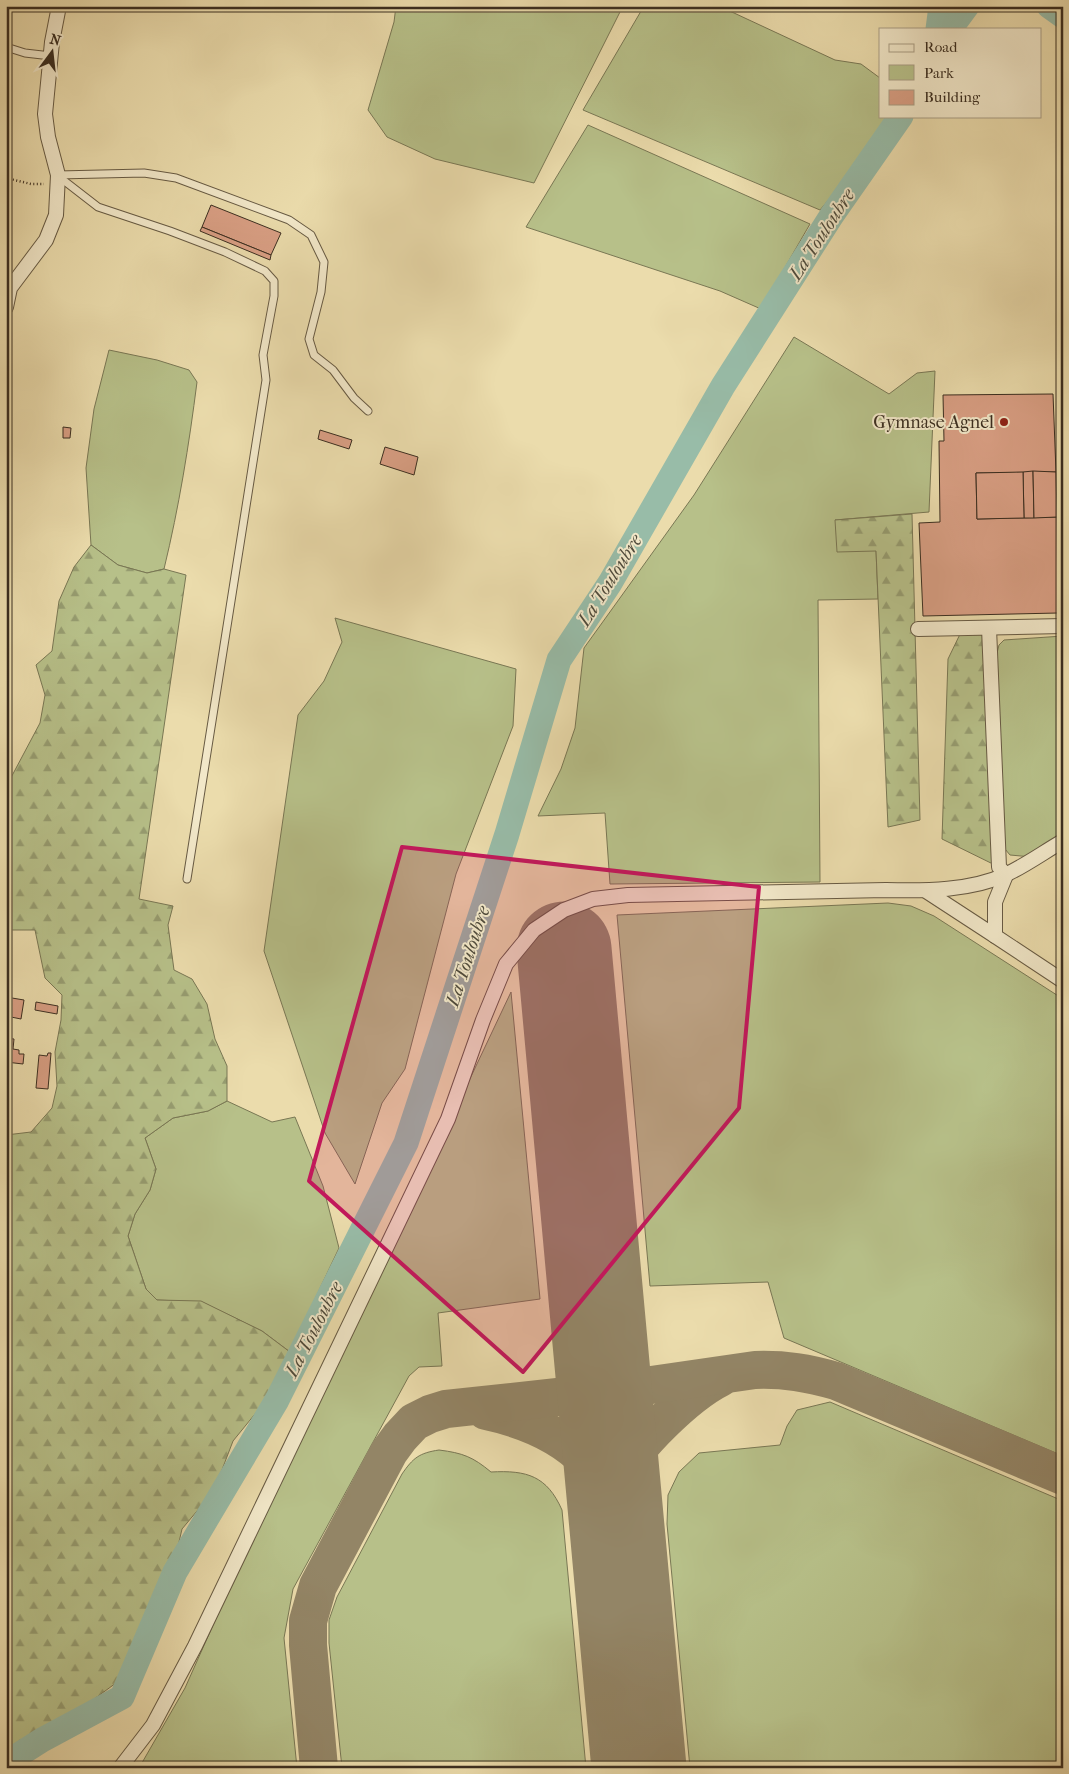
<svg xmlns="http://www.w3.org/2000/svg" width="1069" height="1774" font-family="'IM FELL French Canon',serif">
<style>
.green{fill:#b7c089;stroke:#797754}
.forest{fill:url(#forest-firs);stroke:#797754}
.lines{fill:none;stroke-linecap:round;stroke-linejoin:round}
.river{stroke:#98bca8;stroke-width:25}
.taxiway{stroke:#938566;stroke-width:38}
.runway{stroke:#938566;stroke-width:95}
.building{fill:#d99f84;stroke:#3b2e20}
.lane-casing{stroke:#675a43;stroke-width:9}
.street-casing{stroke:#675a43;stroke-width:16}
.path{stroke:#3b2e20;stroke-width:2.5;stroke-dasharray:1 2.5;stroke-linecap:butt}
.lane{stroke:#f2e8c9;stroke-width:7}
.street{stroke:#f2e8c9;stroke-width:14}
.marked{fill:#c2185b;fill-opacity:0.2;stroke:#c2185b;stroke-width:4;stroke-linejoin:round}
.poi-dot{fill:#8f2418;stroke:#f2e8c9;stroke-width:2}
.labels{text-anchor:middle;stroke-width:4;stroke-linejoin:round;paint-order:stroke}
.poi-label{font-size:18px;fill:#3b2e20;stroke:#f2e8c9;text-anchor:end}
.water-label{font-size:19px;font-style:italic;fill:#4e4a3b;stroke:#f2e8c9}
</style>
<defs>
<pattern id="forest-firs" width="22" height="20" patternUnits="userSpaceOnUse" patternTransform="scale(1.25)"><rect width="22" height="20" fill="#b7c089"/><path d="M5 1l3.5 6h-7zM16 11l3.5 6h-7z" fill="#969c70"/></pattern>
</defs>
<rect width="100%" height="100%" fill="#ebdcac"/>
<filter id="stains"><feTurbulence type="fractalNoise" baseFrequency=".004" numOctaves="4"/><feColorMatrix values="0 0 0 0 .2 0 0 0 0 .09 0 0 0 0 .02 0 0 0 .5 -.17"/></filter>
<radialGradient id="worn" r=".72"><stop offset=".6" stop-color="#630" stop-opacity="0"/><stop offset="1" stop-color="#630" stop-opacity=".3"/></radialGradient>
<g class="green">
<path d="M396 6H623L534 183 435 159 387 137 368 110 394 22Z"/>
<path d="M644 6H719L835 60 861 64 880 78V116H887L872 148 820 210 583 110Z"/>
<path d="M588 125 810 224 761 309 720 291 526 227Z"/>
<path d="M794 337 889 394 917 373 935 371 929 512 835 520 876 550 878 599 818 600 820 882 610 884 605 813 538 816 561 769 575 728 584 648 694 495Z"/>
<path d="M109 350 157 360 189 370 197 382C189 445 179 507 164 569L147 573 118 565 91 545 86 468 94 409Z"/>
<path d="M1057 517H1063V613H1058Z"/>
<path d="M335 618 516 669 513 726 456 874 405 1069 382 1103 355 1184 325 1133 264 951 298 715 324 681 342 642Z"/>
<path d="M1063 636V836L1032 857 1010 855 1005 849 997 653 999 645 1004 640Z"/>
<path d="M888 903 911 906 934 916 1063 999V1456L784 1338 768 1282 650 1286 617 915Z"/>
<path d="M511 992 540 1299 438 1313 442 1366 419 1367 409 1376 293 1589 284 1638 297 1768H139L185 1688 238 1569Z"/>
<path d="M227 1101 272 1122 295 1117 323 1186 339 1248 290 1352 262 1331 202 1302 157 1300 146 1289 128 1236 135 1214 150 1190 156 1169 145 1138 173 1118 208 1111Z"/>
<path d="M830 1402 1063 1501V1768H690L667 1524 668 1495 679 1472 699 1453 780 1445 787 1426 797 1410Z"/>
<path d="M439 1450C463 1453 473 1457 491 1472 527 1470 547 1476 562 1510L586 1768H342L329 1643V1620L337 1597 402 1474C413 1458 419 1453 439 1450Z"/>
</g>
<g class="forest">
<path d="M912 514 920 820 888 827 876 551 837 552 835 520Z"/>
<path d="M91 545 118 565 147 573 164 569 186 575 139 899 173 906 168 925 174 970 192 979 207 1004 215 1039 227 1066V1101L208 1111 173 1118 145 1138 156 1169 150 1190 135 1214 128 1236 146 1289 157 1300 201 1301 262 1331 290 1352 268 1398 233 1441 220 1475 207 1499 182 1529 176 1555 158 1588 141 1632 116 1683 86 1705 6 1749V1135L31 1132 52 1108 57 1086 55 1052 61 1020 62 995 45 978 35 930H6V787L40 723 45 695 36 665 52 651 59 601 74 567Z"/>
<path d="M963 628H989L999 867 942 839 948 659Z"/>
</g>
<g class="lines">
<g class="river">
<path d="M1049 6 1063 16"/>
<path d="M938 29 941 6"/>
<path d="M950 29 967 6"/>
<path d="M6 1763 42 1740 122 1697 175 1572 277 1400 406 1143 507 834 559 660 610 583 723 386 832 215 901 116"/>
</g>
<g class="taxiway">
<path d="M486 1411C524 1419 560 1433 588 1462 591 1466 595 1470 598 1474 604 1485 609 1498 614 1509"/>
<path d="M614 1509C616 1499 617 1488 620 1479 631 1447 690 1393 720 1378"/>
<path d="M319 1768 308 1645V1621L318 1586 389 1452 400 1437 414 1422 430 1414 446 1409 603 1392 755 1370C785 1369 808 1373 836 1381L1063 1476"/>
</g>
<path class="runway" d="M564 949 639 1768"/>
</g>
<g class="building">
<path d="M211 205 281 233 271 255 202 227Z"/>
<path d="M202 227 271 255 270 260 200 231Z"/>
<path d="M1053 394 1056 472 976 473 977 519 1057 517 1058 613 923 616 919 523 940 522 939 441H944L943 395Z"/>
<path d="M63 427 71 428 70 438H63Z"/>
<path d="M320 430 352 440 349 449 318 439Z"/>
<path d="M385 447 418 457 414 475 380 464Z"/>
<path d="M1033 471 1034 518H1024L1023 472Z"/>
<path d="M1033 471 1056 472 1057 517 1034 518Z"/>
<path d="M1023 472 1024 518 977 519 976 473Z"/>
<path d="M6 997 24 1000 21 1019 6 1016Z"/>
<path d="M36 1002 58 1006 57 1014 35 1010Z"/>
<path d="M6 1038 14 1039 13 1049 19 1050V1054H24L23 1064 6 1062Z"/>
<path d="M48 1053H51L48 1089 36 1088 39 1055 47 1056Z"/>
</g>
<g class="lines">
<g class="lane-casing">
<g id="lane">
<path d="M6 47 25 53 51 56"/>
<path d="M58 175 144 173 176 178 289 220 311 235 324 262 321 292 309 339 314 355 333 370 354 398 368 411"/>
<path d="M58 176 98 207 170 231 225 252 265 271 274 281V296L263 355 266 380 187 879"/>
</g>
</g>
<g class="street-casing">
<g id="street">
<path d="M6 307 10 288 46 240 56 215 58 175 48 137 45 114 52 42 59 6"/>
<path d="M989 628 999 867 1006 875 995 902V936L1063 981"/>
<path d="M918 629 1063 626"/>
<path d="M926 891 995 936"/>
<path d="M120 1768 153 1725 195 1646 448 1119 483 1020 506 964 534 930 564 910 593 899 628 895 886 890C925 891 971 891 1007 874 1026 865 1044 852 1063 841"/>
</g>
</g>
<path class="path" d="M6 178 31 184H44"/>
<use href="#lane" class="lane"/>
<use href="#street" class="street"/>
</g>
<path class="marked" d="M402 847 759 887 739 1108 523 1372 309 1181Z"/>
<circle class="poi-dot" cx="1004" cy="422" r="5"/>
<g class="labels">
<g class="poi-label">
<text x="994" y="428">Gymnase Agnel</text>
</g>
<g class="water-label">
<text transform="translate(821 234) rotate(-57)" y="7">La Touloubre</text>
<text transform="translate(609 580) rotate(-58)" y="7">La Touloubre</text>
<text transform="translate(467 956) rotate(-72)" y="7">La Touloubre</text>
<text transform="translate(313 1329) rotate(-63)" y="7">La Touloubre</text>
</g>
</g>
<rect width="1069" height="1774" fill="none" stroke="#ebdcac" stroke-width="25"/>
<rect x="8" y="8" width="1054" height="1759" fill="none" stroke="#3b2e20" stroke-width="2.5"/>
<rect x="12" y="12" width="1044" height="1749" fill="none" stroke="#3b2e20"/>
<rect x="879" y="28" width="162" height="90" fill="#f2e8c9" stroke="#a99e85"/>
<rect x="889" y="44" width="25" height="8" fill="#f2e8c9" stroke="#a99e85"/>
<text x="924" y="52" font-size="15" fill="#3b2e20">Road</text>
<rect x="889" y="65" width="25" height="15" fill="#b7c089" stroke="#a99e85"/>
<text x="924" y="78" font-size="15" fill="#3b2e20">Park</text>
<rect x="889" y="90" width="25" height="15" fill="#d99f84" stroke="#a99e85"/>
<text x="924" y="102" font-size="15" fill="#3b2e20">Building</text>
<g transform="translate(52 52) rotate(15)" stroke="#f2e8c9" stroke-width="4" paint-order="stroke">
<path d="M0-4L9 19L0 12L-9 19Z" fill="#3b2e20"/>
<text y="-8" font-size="14" font-weight="bold" text-anchor="middle" fill="#3b2e20">N</text>
</g>
<rect width="100%" height="100%" filter="url(#stains)"/>
<rect width="100%" height="100%" fill="url(#worn)"/>
</svg>
